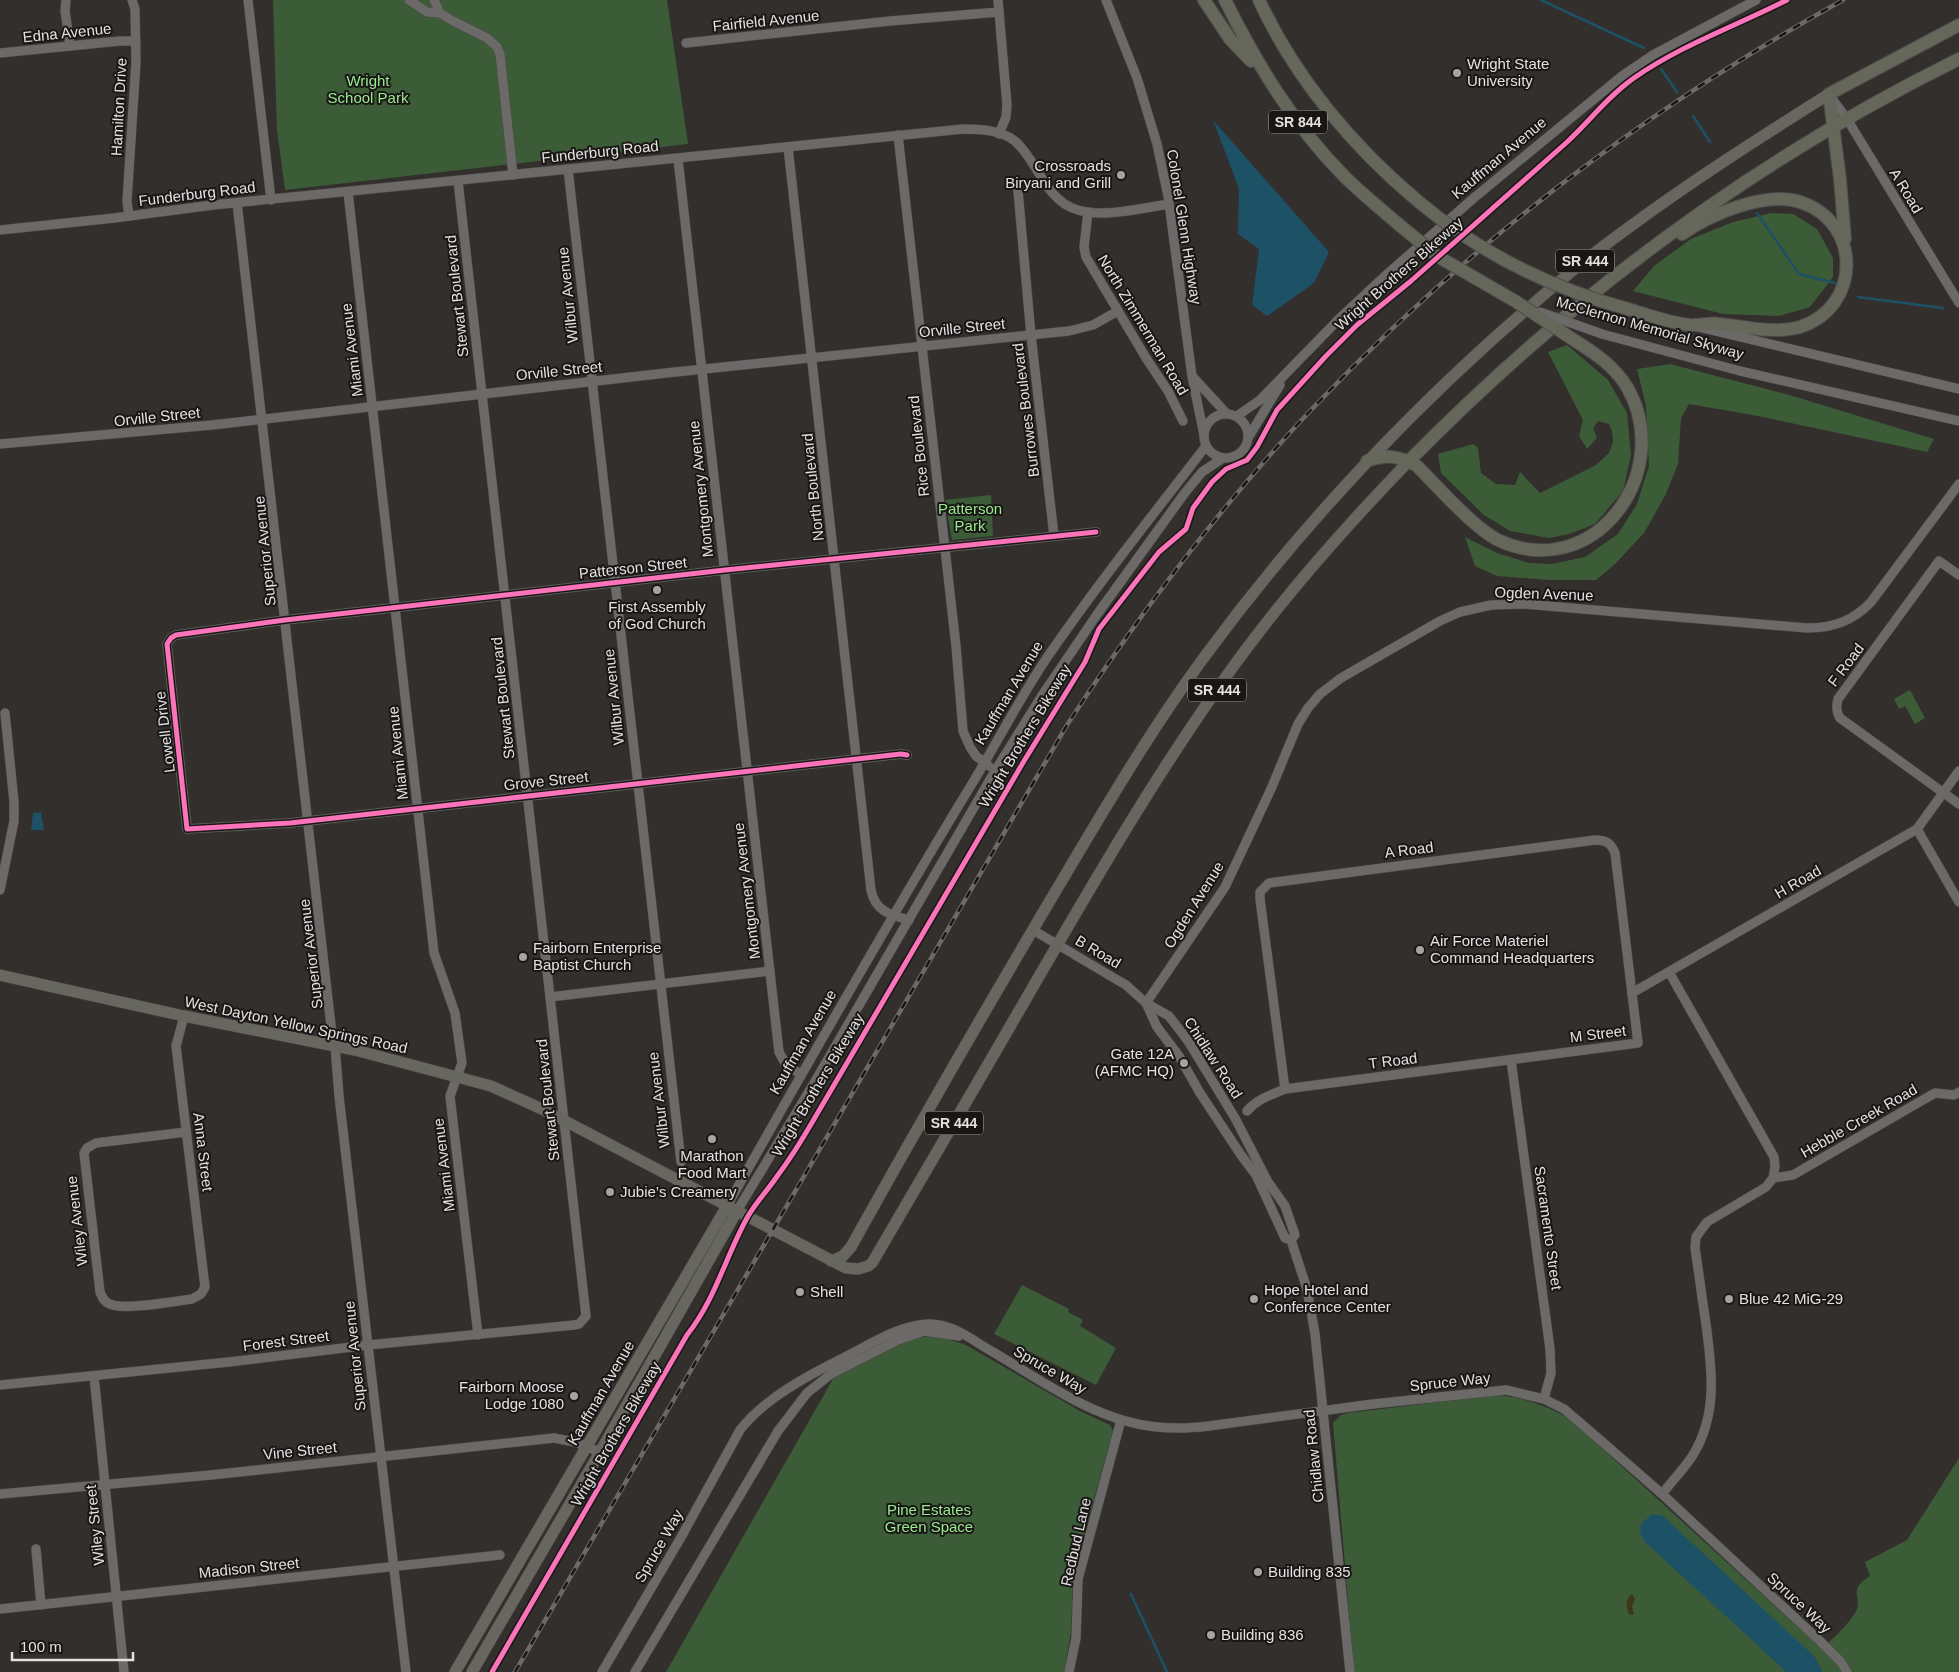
<svg xmlns="http://www.w3.org/2000/svg" width="1959" height="1672" font-family="Helvetica,sans-serif">
<style>
.green{fill:#3c5c38}
.sand{fill:#3d3619}
.water{fill:#1d5166}
.lines{fill:none;stroke-linecap:round;stroke-linejoin:round}
.stream{stroke:#1d5166;stroke-width:2.5}
.minor-casing{stroke:#4e4c4b;stroke-width:10}
.major-casing{stroke:#4e4c4b;stroke-width:12}
.highway-casing{stroke:#4e4c4b;stroke-width:14}
.minor{stroke:#6c6a68;stroke-width:9}
.major{stroke:#676760;stroke-width:11}
.highway{stroke:#65675b;stroke-width:12}
.rail-casing{stroke:#6c6a68;stroke-width:4.5}
.rail{stroke:#191716;stroke-width:2.5;stroke-dasharray:8;stroke-linecap:butt}
.minor-bridge-casing{stroke:#4e4c4b;stroke-width:10;stroke-linecap:butt}
.highway-bridge-casing{stroke:#4e4c4b;stroke-width:14;stroke-linecap:butt}
.minor-bridge{stroke:#6c6a68;stroke-width:9}
.highway-bridge{stroke:#65675b;stroke-width:12}
.cycleway-casing{stroke:#191716;stroke-width:8}
.cycleway{stroke:#fb73b8;stroke-width:5}
.poi-dot{fill:#a6a3a1;stroke:#191716;stroke-width:2}
.labels{text-anchor:middle;stroke-width:4;stroke-linejoin:round;paint-order:stroke}
.shield{fill:#191716;stroke:#a7a4a3;stroke-width:1}
.shield-label{font-size:14px;font-weight:bold;fill:#e4e1e0}
.street-label{font-size:15px;fill:#e4e1e0;stroke:#191716}
.poi-label{font-size:15px;fill:#e4e1e0;stroke:#191716;text-anchor:start}
.park-label{font-size:15px;fill:#98ea8e;stroke:#191716}
</style>
<rect width="100%" height="100%" fill="#322f2d"/>
<g class="green">
<path d="M273 0H667L688 144 285 190 277 130Z"/>
<path d="M1771 213 1793 214 1817 229 1833 258V277L1810 307 1779 316 1723 314 1633 291 1654 266 1691 239 1733 222Z"/>
<path d="M1567 345 1608 380 1627 413 1631 455 1623 491 1595 524 1569 534 1549 538 1510 531 1484 515 1441 473 1438 454 1473 444 1478 448 1481 473 1496 484 1515 485 1520 472 1540 493 1596 465 1609 453 1613 442 1612 431 1609 424 1598 421 1593 428 1597 438 1587 449 1579 436 1583 420 1548 352Z"/>
<path d="M1670 364 1786 394 1934 439 1927 452 1758 416 1689 404 1681 418 1678 464 1665 496 1644 533 1615 564 1596 580H1550L1497 576 1475 566 1465 537 1497 553 1529 563 1552 564 1585 557 1618 534 1637 504 1649 466 1646 406 1637 369Z"/>
<path d="M991 495 993 536 952 540 945 500Z"/>
<path d="M1910 690 1925 718 1915 724 1905 706 1899 709 1894 699Z"/>
<path d="M1022 1285 1069 1309 1068 1312 1083 1320 1080 1326 1116 1348 1096 1385 994 1334Z"/>
<path d="M927 1336 941 1337 966 1345 1080 1411 1110 1425 1113 1431 1073 1575 1071 1632 1064 1672H666L834 1377 909 1340Z"/>
<path d="M1497 1395C1525 1398 1547 1405 1571 1420L1822 1649C1832 1639 1848 1625 1855 1613 1865 1596 1845 1592 1870 1576L1865 1562 1907 1540 1959 1458V1672H1354L1333 1423 1341 1415 1348 1413Z"/>
</g>
<path class="sand" d="M1632 1594 1635 1599 1632 1606 1634 1614 1632 1615 1629 1614C1626 1607 1625 1599 1632 1594Z"/>
<g class="water">
<path d="M1213 120 1329 252 1314 283 1267 316 1252 305 1259 249 1238 234 1239 189Z"/>
<path d="M41 812 44 830H31L33 813Z"/>
<path d="M1652 1514 1663 1516 1678 1530 1814 1656 1823 1672H1786C1740 1628 1692 1586 1645 1542L1640 1533 1641 1524Z"/>
</g>
<g class="lines">
<g class="stream">
<path d="M1541 0 1644 48"/>
<path d="M1661 69 1677 92"/>
<path d="M1693 116 1710 142"/>
<path d="M1757 213 1799 274 1835 283"/>
<path d="M1858 297 1943 308"/>
<path d="M1131 1594 1167 1672"/>
</g>
<g class="minor-casing">
<g id="minor">
<path d="M66 0 65 11 70 46"/>
<path d="M248 0 271 200"/>
<path d="M409 0 427 12 440 13 453 21 487 38 497 47 500 54 513 175"/>
<path d="M434 0 440 13"/>
<path d="M998 0 1007 105 1006 117 999 134"/>
<path d="M1106 0 1137 78 1157 144 1168 196 1192 376 1204 435"/>
<path d="M686 43 890 21 999 12"/>
<path d="M0 53 120 41H136"/>
<path d="M1830 96 1847 119 1959 303"/>
<path d="M898 135 956 646 963 731 970 747 976 756 989 766"/>
<path d="M788 147 871 890C875 911 890 915 909 920"/>
<path d="M678 159 779 1052 785 1063 801 1075"/>
<path d="M568 169 681 1162"/>
<path d="M1018 191 1031 335 1054 536"/>
<path d="M348 192 434 953 455 1013 462 1063 450 1096 478 1335"/>
<path d="M237 203 333 1043 335 1046 339 1096 406 1672"/>
<path d="M1088 212 1084 247 1086 257 1146 358 1168 391 1183 421"/>
<path d="M129 216 127 201 136 62 135 9 132 0"/>
<path d="M0 230 114 218 213 205 963 129C980 129 1001 130 1015 141 1038 161 1045 201 1078 210 1104 218 1142 208 1169 204"/>
<path d="M1699 327 1959 389"/>
<path d="M1602 334 1740 371 1959 421"/>
<path d="M1192 376 1226 413"/>
<circle cx="1226" cy="436" r="22"/>
<path d="M1237 416 1260 400 1341 317 1385 276 1475 197 1622 76 1653 55 1756 0"/>
<path d="M1248 438 1280 385"/>
<path d="M0 444 212 425 666 373 1069 331 1093 325 1118 311"/>
<path d="M1959 575 1939 561 1838 699C1836 706 1836 711 1840 718L1959 804"/>
<path d="M907 755 901 754 290 823 187 829 167 644 171 638 176 635 285 620 725 570 1096 532"/>
<path d="M1917 829 1959 902"/>
<path d="M0 890 14 821V802L5 713"/>
<path d="M1033 930 1114 978 1126 985 1146 1003 1169 1016 1188 1041 1235 1118 1268 1182 1285 1206 1295 1235 1291 1240 1307 1289 1315 1334 1350 1672"/>
<path d="M1632 993 1917 829 1959 771"/>
<path d="M550 997 770 971"/>
<path d="M1146 1003 1225 887 1271 789 1298 724 1308 708 1320 694 1341 678 1440 621 1460 612 1491 605 1523 604 1807 628C1833 628 1853 621 1871 602L1959 484"/>
<path d="M1146 1003 1157 1027 1179 1056 1200 1093 1241 1155 1256 1175 1285 1238 1291 1240"/>
<path d="M184 1016 176 1046 205 1287 201 1294 192 1299C175 1301 123 1311 110 1304 104 1302 102 1297 100 1292L84 1153 87 1148 96 1143 186 1132"/>
<path d="M1511 1060 1550 1349 1551 1373 1544 1399"/>
<path d="M1247 1111C1257 1099 1271 1095 1285 1089L1638 1043 1615 853C1611 843 1606 840 1595 840L1269 883 1260 892V899L1285 1089"/>
<path d="M1773 1178 1793 1175 1935 1093 1954 1095 1959 1092"/>
<path d="M727 1206C806 1066 886 925 970 787 996 745 1018 701 1046 659 1096 586 1152 516 1206 446"/>
<path d="M737 1211 814 1083 995 771 1043 694 1096 616 1184 494 1202 472 1223 458"/>
<path d="M94 1376 124 1672"/>
<path d="M0 1385 229 1362 368 1345 574 1325 579 1324 586 1316 458 181"/>
<path d="M0 1494 211 1475 554 1438 575 1442 600 1452"/>
<path d="M1662 1494C1672 1481 1684 1469 1693 1455 1718 1414 1712 1369 1706 1324 1702 1299 1699 1273 1695 1248L1696 1237 1707 1222 1766 1187 1773 1178 1775 1167 1774 1157 1669 972"/>
<path d="M36 1549 41 1605"/>
<path d="M0 1609 500 1555"/>
<path d="M602 1672 680 1539 740 1430C764 1399 807 1376 841 1359 868 1346 898 1325 928 1324 953 1323 973 1341 993 1352 1044 1382 1096 1421 1157 1427 1174 1429 1192 1428 1209 1426L1373 1404 1506 1390 1544 1399 1564 1409 1599 1439 1662 1494 1821 1642 1841 1662 1847 1672"/>
<path d="M635 1672 778 1431 807 1393 831 1374 898 1340 924 1331 959 1336"/>
<path d="M1069 1672 1076 1638 1078 1579 1121 1420"/>
</g>
</g>
<g class="major-casing">
<g id="major">
<path d="M0 975 184 1016 355 1050 491 1086 544 1110 846 1268 858 1269 868 1266 872 1263C929 1166 985 1070 1041 973 1103 866 1165 760 1238 660 1290 589 1348 524 1409 461"/>
<path d="M831 1261 843 1256 851 1247C916 1130 983 1014 1051 899 1101 815 1150 730 1208 652 1292 538 1388 434 1493 339 1535 302 1578 264 1624 231 1690 182 1759 138 1829 94"/>
<path d="M455 1672 727 1206"/>
<path d="M472 1672 600 1452 737 1211"/>
</g>
</g>
<g class="highway-casing">
<g id="highway">
<path d="M1204 0 1230 39 1251 61"/>
<path d="M1225 0C1257 64 1294 126 1345 177 1362 194 1380 208 1397 223"/>
<path d="M1259 0C1295 78 1353 147 1419 202"/>
<path d="M1845 239 1840 179 1829 94 1959 25"/>
<path d="M1628 309C1648 315 1670 323 1690 325 1700 326 1710 322 1720 324 1746 327 1775 334 1800 327 1862 307 1862 222 1800 202 1765 191 1711 214 1682 234"/>
<path d="M1367 461C1386 454 1401 456 1417 466 1438 487 1474 528 1498 540 1594 585 1676 472 1627 387 1615 367 1596 354 1577 342"/>
<path d="M1409 461C1569 298 1754 160 1959 59"/>
</g>
</g>
<use href="#minor" class="minor"/>
<use href="#major" class="major"/>
<use href="#highway" class="highway"/>
<g class="rail-casing">
<path id="rail" d="M515 1672 1067 725C1140 613 1220 506 1311 410 1466 246 1646 109 1843 0"/>
</g>
<use href="#rail" class="rail"/>
<g class="minor-bridge-casing">
<path id="minor-bridge" d="M1540 312 1602 334"/>
</g>
<g class="highway-bridge-casing">
<g id="highway-bridge">
<path d="M1419 202C1480 253 1550 288 1628 309"/>
<path d="M1397 223 1437 256 1515 301 1577 342"/>
</g>
</g>
<use href="#minor-bridge" class="minor-bridge"/>
<use href="#highway-bridge" class="highway-bridge"/>
<g class="cycleway-casing">
<g id="cycleway">
<path d="M907 755 901 754 290 823 187 829 167 644 171 638 176 635 285 620 725 570 1096 532"/>
<path d="M492 1672 687 1335C715 1300 725 1258 747 1218 756 1202 768 1190 778 1175 790 1159 800 1143 810 1126L1024 761 1085 662 1099 629 1159 552 1186 529 1193 508 1212 482 1226 469 1247 460 1257 447 1277 410 1326 356 1357 325 1411 281 1566 143C1589 122 1608 96 1634 78 1681 45 1736 26 1787 0"/>
</g>
</g>
<use href="#cycleway" class="cycleway"/>
</g>
<g class="poi-dot">
<circle cx="1457" cy="73" r="5"/>
<circle cx="1121" cy="175" r="5"/>
<circle cx="657" cy="590" r="5"/>
<circle cx="1420" cy="950" r="5"/>
<circle cx="523" cy="957" r="5"/>
<circle cx="1184" cy="1063" r="5"/>
<circle cx="712" cy="1139" r="5"/>
<circle cx="610" cy="1192" r="5"/>
<circle cx="800" cy="1292" r="5"/>
<circle cx="1254" cy="1299" r="5"/>
<circle cx="1729" cy="1299" r="5"/>
<circle cx="574" cy="1396" r="5"/>
<circle cx="1258" cy="1572" r="5"/>
<circle cx="1211" cy="1635" r="5"/>
</g>
<g class="labels">
<g class="shield">
<rect x="1269" y="110.5" width="58" height="23" rx="4"/>
<rect x="1556" y="249.5" width="58" height="23" rx="4"/>
<rect x="1188" y="678.5" width="58" height="23" rx="4"/>
<rect x="925" y="1111.5" width="58" height="23" rx="4"/>
</g>
<g class="shield-label">
<text x="1298" y="127">SR 844</text>
<text x="1585" y="266">SR 444</text>
<text x="1217" y="695">SR 444</text>
<text x="954" y="1128">SR 444</text>
</g>
<g class="street-label">
<text transform="translate(766 21) rotate(-6)" y="5">Fairfield Avenue</text>
<text transform="translate(67 33) rotate(-6)" y="5">Edna Avenue</text>
<text transform="translate(119 107) rotate(-87)" y="5">Hamilton Drive</text>
<text transform="translate(600 152) rotate(-6)" y="5">Funderburg Road</text>
<text transform="translate(1499 158) rotate(-40)" y="5">Kauffman Avenue</text>
<text transform="translate(1906 191) rotate(59)" y="5">A Road</text>
<text transform="translate(197 194) rotate(-7)" y="5">Funderburg Road</text>
<text transform="translate(1184 227) rotate(81)" y="5">Colonel Glenn Highway</text>
<text transform="translate(1399 274) rotate(-41)" y="5">Wright Brothers Bikeway</text>
<text transform="translate(568 295) rotate(-96)" y="5">Wilbur Avenue</text>
<text transform="translate(457 296) rotate(-96)" y="5">Stewart Boulevard</text>
<text transform="translate(1143 325) rotate(59)" y="5">North Zimmerman Road</text>
<text transform="translate(962 328) rotate(-6)" y="5">Orville Street</text>
<text transform="translate(1650 328) rotate(16)" y="5">McClernon Memorial Skyway</text>
<text transform="translate(352 350) rotate(-97)" y="5">Miami Avenue</text>
<text transform="translate(559 371) rotate(-6)" y="5">Orville Street</text>
<text transform="translate(1026 410) rotate(-97)" y="5">Burrowes Boulevard</text>
<text transform="translate(157 417) rotate(-6)" y="5">Orville Street</text>
<text transform="translate(919 446) rotate(-96)" y="5">Rice Boulevard</text>
<text transform="translate(813 487) rotate(-96)" y="5">North Boulevard</text>
<text transform="translate(701 489) rotate(-96)" y="5">Montgomery Avenue</text>
<text transform="translate(265 551) rotate(-96)" y="5">Superior Avenue</text>
<text transform="translate(633 568) rotate(-6)" y="5">Patterson Street</text>
<text transform="translate(1544 594) rotate(2)" y="5">Ogden Avenue</text>
<text transform="translate(1846 665) rotate(-53)" y="5">F Road</text>
<text transform="translate(1009 693) rotate(-59)" y="5">Kauffman Avenue</text>
<text transform="translate(614 697) rotate(-96)" y="5">Wilbur Avenue</text>
<text transform="translate(503 698) rotate(-96)" y="5">Stewart Boulevard</text>
<text transform="translate(165 732) rotate(-97)" y="5">Lowell Drive</text>
<text transform="translate(1025 736) rotate(-59)" y="5">Wright Brothers Bikeway</text>
<text transform="translate(398 753) rotate(-96)" y="5">Miami Avenue</text>
<text transform="translate(546 781) rotate(-6)" y="5">Grove Street</text>
<text transform="translate(1409 850) rotate(-7)" y="5">A Road</text>
<text transform="translate(1798 882) rotate(-30)" y="5">H Road</text>
<text transform="translate(747 891) rotate(-97)" y="5">Montgomery Avenue</text>
<text transform="translate(1194 905) rotate(-58)" y="5">Ogden Avenue</text>
<text transform="translate(1098 952) rotate(31)" y="5">B Road</text>
<text transform="translate(311 954) rotate(-97)" y="5">Superior Avenue</text>
<text transform="translate(296 1025) rotate(12)" y="5">West Dayton Yellow Springs Road</text>
<text transform="translate(1598 1034) rotate(-7)" y="5">M Street</text>
<text transform="translate(803 1042) rotate(-60)" y="5">Kauffman Avenue</text>
<text transform="translate(1213 1058) rotate(57)" y="5">Chidlaw Road</text>
<text transform="translate(1393 1061) rotate(-7)" y="5">T Road</text>
<text transform="translate(818 1085) rotate(-59)" y="5">Wright Brothers Bikeway</text>
<text transform="translate(548 1100) rotate(-96)" y="5">Stewart Boulevard</text>
<text transform="translate(659 1100) rotate(-97)" y="5">Wilbur Avenue</text>
<text transform="translate(1859 1121) rotate(-30)" y="5">Hebble Creek Road</text>
<text transform="translate(203 1152) rotate(83)" y="5">Anna Street</text>
<text transform="translate(444 1165) rotate(-97)" y="5">Miami Avenue</text>
<text transform="translate(77 1221) rotate(-97)" y="5">Wiley Avenue</text>
<text transform="translate(1548 1228) rotate(82)" y="5">Sacramento Street</text>
<text transform="translate(286 1341) rotate(-7)" y="5">Forest Street</text>
<text transform="translate(355 1356) rotate(-96)" y="5">Superior Avenue</text>
<text transform="translate(1050 1370) rotate(30)" y="5">Spruce Way</text>
<text transform="translate(1450 1382) rotate(-6)" y="5">Spruce Way</text>
<text transform="translate(601 1393) rotate(-60)" y="5">Kauffman Avenue</text>
<text transform="translate(616 1434) rotate(-60)" y="5">Wright Brothers Bikeway</text>
<text transform="translate(300 1451) rotate(-6)" y="5">Vine Street</text>
<text transform="translate(1314 1456) rotate(-96)" y="5">Chidlaw Road</text>
<text transform="translate(95 1525) rotate(-96)" y="5">Wiley Street</text>
<text transform="translate(1076 1542) rotate(-77)" y="5">Redbud Lane</text>
<text transform="translate(659 1546) rotate(-60)" y="5">Spruce Way</text>
<text transform="translate(249 1568) rotate(-6)" y="5">Madison Street</text>
<text transform="translate(1799 1603) rotate(43)" y="5">Spruce Way</text>
</g>
<g class="poi-label">
<text x="1467" y="69">Wright State<tspan x="1467" dy="17">University</tspan></text>
<text x="1111" y="171" text-anchor="end">Crossroads<tspan x="1111" dy="17">Biryani and Grill</tspan></text>
<text x="657" y="612" text-anchor="middle">First Assembly<tspan x="657" dy="17">of God Church</tspan></text>
<text x="1430" y="946">Air Force Materiel<tspan x="1430" dy="17">Command Headquarters</tspan></text>
<text x="533" y="953">Fairborn Enterprise<tspan x="533" dy="17">Baptist Church</tspan></text>
<text x="1174" y="1059" text-anchor="end">Gate 12A<tspan x="1174" dy="17">(AFMC HQ)</tspan></text>
<text x="712" y="1161" text-anchor="middle">Marathon<tspan x="712" dy="17">Food Mart</tspan></text>
<text x="620" y="1197">Jubie’s Creamery</text>
<text x="1264" y="1295">Hope Hotel and<tspan x="1264" dy="17">Conference Center</tspan></text>
<text x="810" y="1297">Shell</text>
<text x="1739" y="1304">Blue 42 MiG-29</text>
<text x="564" y="1392" text-anchor="end">Fairborn Moose<tspan x="564" dy="17">Lodge 1080</tspan></text>
<text x="1268" y="1577">Building 835</text>
<text x="1221" y="1640">Building 836</text>
</g>
<g class="park-label">
<text x="368" y="86">Wright<tspan x="368" dy="17">School Park</tspan></text>
<text x="970" y="514">Patterson<tspan x="970" dy="17">Park</tspan></text>
<text x="929" y="1515">Pine Estates<tspan x="929" dy="17">Green Space</tspan></text>
</g>
</g>
<path d="M12 1652v8h121v-8" fill="none" stroke="#e4e1e0" stroke-width="2.5"/>
<text x="20" y="1652" font-size="15" fill="#e4e1e0" stroke="#191716" stroke-width="4" paint-order="stroke">100 m</text>
</svg>
